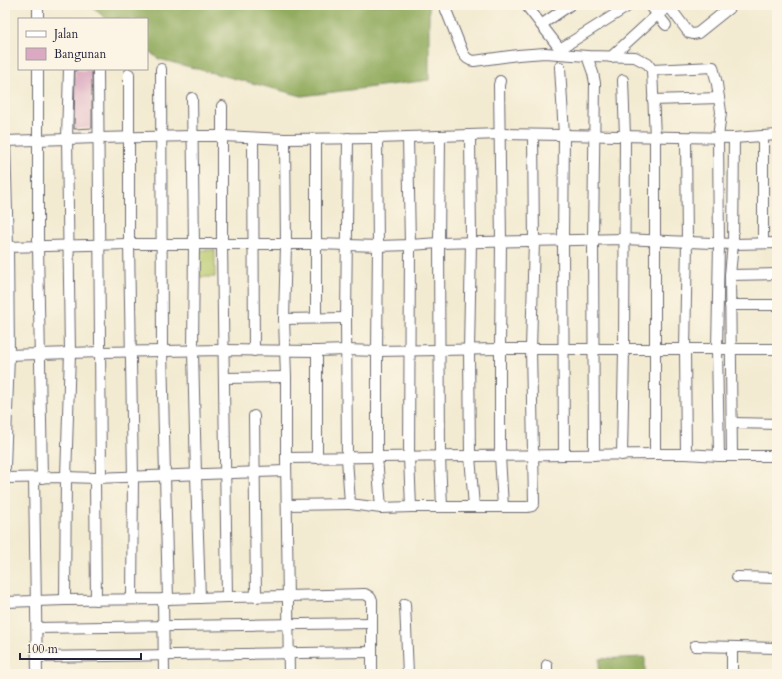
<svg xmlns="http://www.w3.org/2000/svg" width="782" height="679" font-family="Cardo,serif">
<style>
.green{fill:#b8c86b;stroke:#6d7553}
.forest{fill:#92ac5f;stroke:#5a674d}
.building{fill:#dba9c1}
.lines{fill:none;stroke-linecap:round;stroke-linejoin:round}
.minor-casing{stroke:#6b6870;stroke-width:12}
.minor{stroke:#fff;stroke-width:10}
</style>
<rect width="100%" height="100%" fill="#fcf5e5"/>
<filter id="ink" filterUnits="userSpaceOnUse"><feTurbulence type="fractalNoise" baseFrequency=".025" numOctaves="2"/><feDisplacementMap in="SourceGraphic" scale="8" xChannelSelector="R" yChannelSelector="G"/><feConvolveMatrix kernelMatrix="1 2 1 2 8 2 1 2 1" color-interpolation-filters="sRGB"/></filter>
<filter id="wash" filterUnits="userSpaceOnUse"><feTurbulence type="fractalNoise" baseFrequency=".012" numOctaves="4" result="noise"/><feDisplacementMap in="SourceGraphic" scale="16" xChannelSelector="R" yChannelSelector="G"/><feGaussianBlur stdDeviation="0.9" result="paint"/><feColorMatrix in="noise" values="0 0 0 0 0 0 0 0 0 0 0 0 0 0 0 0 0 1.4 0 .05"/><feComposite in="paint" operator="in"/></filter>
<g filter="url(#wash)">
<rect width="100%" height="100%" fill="#f3ebd1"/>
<path class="green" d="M199 250H215V277H200Z"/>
<g class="forest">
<path d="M89 5H429V80L302 96 159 59 147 50V19H107Z"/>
<path d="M645 657V674H598L600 659Z"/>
</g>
<g id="blocks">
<path class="building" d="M75 70H92V128L74 129Z"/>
</g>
</g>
<g filter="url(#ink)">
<use href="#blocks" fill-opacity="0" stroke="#6b6870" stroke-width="1"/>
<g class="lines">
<g class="minor-casing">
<g id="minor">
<path d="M444 5 463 53C466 58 468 60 474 61L518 55 545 53 587 56 635 57 648 64 652 70 655 137V454"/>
<path d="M526 5 564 54"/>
<path d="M650 5 666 25"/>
<path d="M668 5 689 33 693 34 698 33 733 5"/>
<path d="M38 10V19"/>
<path d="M541 25 570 5"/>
<path d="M560 49 630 5"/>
<path d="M587 56 593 73 595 83 593 239 594 455"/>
<path d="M611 57 658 14 672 5"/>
<path d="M560 67 564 135 563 240 564 455"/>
<path d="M38 69V246L42 478"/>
<path d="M98 69 101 478"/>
<path d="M161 69 162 351 168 599"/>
<path d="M652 70 713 67 717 84 721 112 718 138 719 244 717 349 719 456"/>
<path d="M129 74V244L133 477 132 599"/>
<path d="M500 81 499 85 501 242 500 349V456L503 507"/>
<path d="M192 98 194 244 193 351 196 475 200 598"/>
<path d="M653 100 719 98"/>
<path d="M222 106V244L227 597"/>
<path d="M470 135 471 242 469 350 470 456 474 507"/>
<path d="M440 136 439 243 440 457 442 507"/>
<path d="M763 136V243"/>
<path d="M408 137 410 245 409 457 411 507"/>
<path d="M253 138 254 351"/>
<path d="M377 138 378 246 377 351V457L381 508"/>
<path d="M285 139 286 245 284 319 286 377V458L289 674"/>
<path d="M316 139V318"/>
<path d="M5 247 129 244H317L378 246 410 245 439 243 624 239 733 244 777 243"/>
<path d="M730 275 777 274"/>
<path d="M730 305H777"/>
<path d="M284 319 346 318"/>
<path d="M5 355 40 354 100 352 224 350 317 351 346 350 377 351 500 349H777"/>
<path d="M224 378 286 377"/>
<path d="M254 416 256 597"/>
<path d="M732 423 777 424"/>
<path d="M686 454 685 349 687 242 686 138"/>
<path d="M622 455 624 349 625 136 623 80"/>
<path d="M732 455 730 275 733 244 734 138"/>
<path d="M286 458 655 454H686L719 456H777"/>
<path d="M317 458V351"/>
<path d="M5 467 9 355 8 247 5 141 98 138 192 136H222L285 139 377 138 500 134 734 138 777 135"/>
<path d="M5 478 66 477 95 478 286 471"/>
<path d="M34 478 37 674"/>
<path d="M95 478 96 600"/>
<path d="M350 504 381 508 411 507H527L532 506 534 503 531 349 534 241 533 135"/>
<path d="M287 505 350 504 347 458 346 318 348 138"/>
<path d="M737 577 777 578"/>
<path d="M163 599 164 674"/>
<path d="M65 600 66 477 70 353 67 138 69 69"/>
<path d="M5 602 65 600 168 599 227 597 288 596 365 594 370 597 372 600V674"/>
<path d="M405 604 408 674"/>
<path d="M37 628 372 623"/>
<path d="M695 646 777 648"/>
<path d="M37 657 372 652"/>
<path d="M547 665V674"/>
<path d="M732 674V648"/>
</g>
</g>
<use href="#minor" class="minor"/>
</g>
</g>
<rect width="782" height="679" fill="none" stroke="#fcf5e5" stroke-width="20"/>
<rect x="18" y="18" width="130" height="52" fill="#fcf5e5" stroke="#a5a1a1"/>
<rect x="26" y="31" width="20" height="6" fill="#ffffff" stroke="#a5a1a1"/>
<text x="54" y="38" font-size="12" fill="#22223b">Jalan</text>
<rect x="26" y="48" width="20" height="12" fill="#dba9c1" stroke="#a5a1a1"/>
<text x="54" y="58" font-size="12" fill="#22223b">Bangunan</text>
<path d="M20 653v6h121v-6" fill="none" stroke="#22223b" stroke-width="2"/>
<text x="26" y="653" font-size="12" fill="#22223b" stroke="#fcf5e5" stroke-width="3" paint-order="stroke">100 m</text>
</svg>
